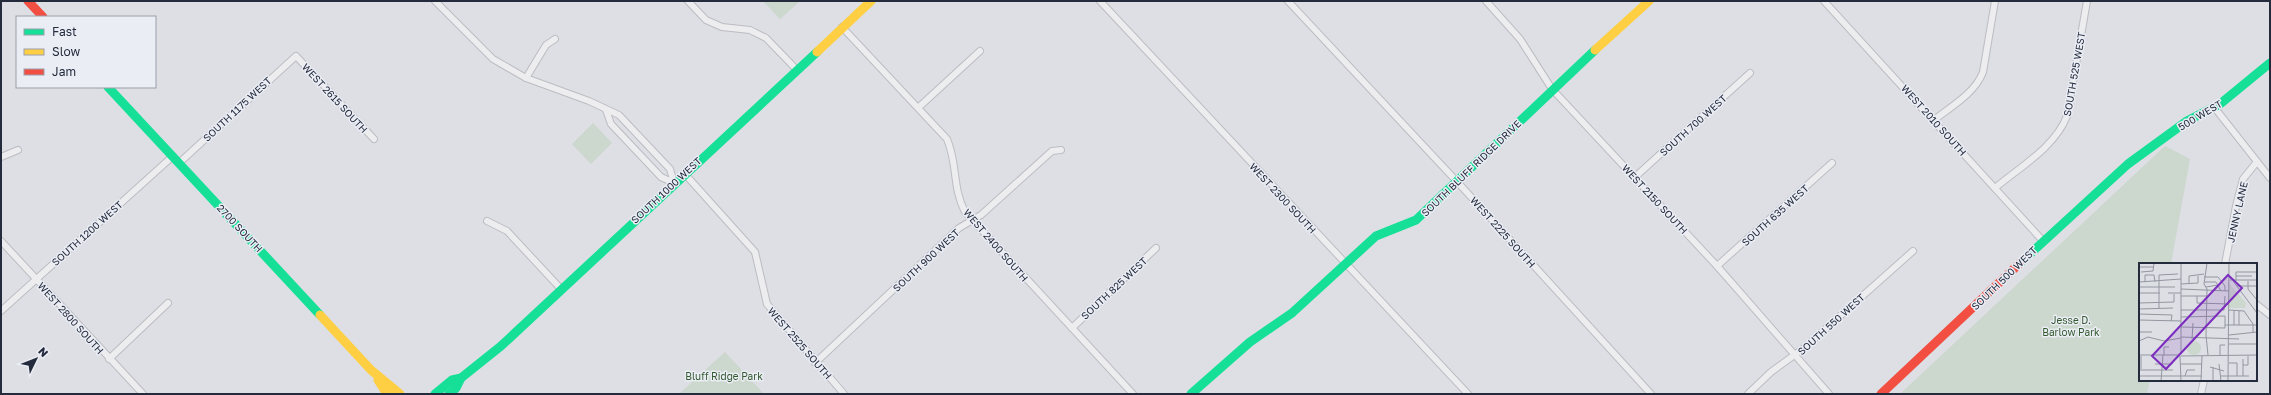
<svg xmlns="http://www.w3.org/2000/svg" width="2271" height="395" font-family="'Golos Text',sans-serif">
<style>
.green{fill:#ccd7cd}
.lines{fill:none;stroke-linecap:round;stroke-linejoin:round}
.street-casing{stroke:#bcbdc2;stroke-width:8}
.street{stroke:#ededf0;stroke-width:6}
.fast{stroke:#16e098;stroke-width:9}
.slow{stroke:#ffcf43;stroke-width:9}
.jam{stroke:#f24e42;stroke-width:9}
.labels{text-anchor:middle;stroke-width:3;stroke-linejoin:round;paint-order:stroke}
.street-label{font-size:10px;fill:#242b3d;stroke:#eaedf4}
.park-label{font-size:10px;fill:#345a30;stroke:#eaedf4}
.inset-road{fill:none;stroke:#9397a1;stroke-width:1}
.view{fill:#7b2cbf;fill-opacity:0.15;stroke:#7b2cbf;stroke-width:2}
.inset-edge{fill:none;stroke:#242b3d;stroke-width:2}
</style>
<rect width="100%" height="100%" fill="#dddfe4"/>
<g class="green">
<path d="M763 1H800L780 19Z"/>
<path d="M593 123 612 143 591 164 572 144Z"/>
<path d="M2165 146 2190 159 2171 264H2140V380H2150L2147 394H1900Z"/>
<path d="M725 352 764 394H679Z"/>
</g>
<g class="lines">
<g class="street-casing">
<g id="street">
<path d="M435 1 493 59 526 78 589 101 619 115 670 169 674 183"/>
<path d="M688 1 706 20 722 27 750 30 766 38 796 69"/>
<path d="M1100 1 1468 394"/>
<path d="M1288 1 1462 187 1651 394"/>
<path d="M1486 1 1520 39 1552 89 1717 266 1829 394"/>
<path d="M1824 1 2043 241"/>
<path d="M842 27 947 139C958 165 952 187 965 212L1133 394"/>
<path d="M526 78 546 45 555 39"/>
<path d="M919 107 980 51"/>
<path d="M2214 107 2270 178"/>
<path d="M606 110 611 124 661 177 674 183"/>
<path d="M1934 120C1952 106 1975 93 1983 72L1995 1"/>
<path d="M1 157 18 150"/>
<path d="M179 163 296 56 374 139"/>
<path d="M684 173 755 252 767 304 844 394"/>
<path d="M1635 177 1750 73"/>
<path d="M1995 188C2020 167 2055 147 2067 116L2087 1"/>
<path d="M487 221 507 231 561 289"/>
<path d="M1 241 143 394"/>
<path d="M2225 264 2236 206 2243 179 2256 163"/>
<path d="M1717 266 1832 163"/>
<path d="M2256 304 2270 315"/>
<path d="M1 311 173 156"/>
<path d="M1072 328 1156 248"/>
<path d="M109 359 168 303"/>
<path d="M815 363 959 228 981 215 1052 151 1061 150"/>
<path d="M1748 394 1771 372 1804 348 1913 251"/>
<path d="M2201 394 2204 380"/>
</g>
</g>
<use href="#street" class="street"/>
<g class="fast">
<path d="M108 87 320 315"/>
<path d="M2020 263 2128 164 2187 121 2220 104 2270 63"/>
<path d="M435 394 452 380 461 378 501 346 817 52"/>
<path d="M449 394 456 388 461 378"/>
<path d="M1191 394 1250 342 1292 313 1376 236 1416 220 1595 50"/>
</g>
<g class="slow">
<path d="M1595 50 1649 1"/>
<path d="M817 52 871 1"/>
<path d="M320 315 371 370 400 394"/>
<path d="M378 380 387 394"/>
</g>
<g class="jam">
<path d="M28 1 43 17"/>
<path d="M1881 394 2020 263"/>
</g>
</g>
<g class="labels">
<g class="street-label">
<text transform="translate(2074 74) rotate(-80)" y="4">SOUTH 525 WEST</text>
<text transform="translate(335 98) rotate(47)" y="4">WEST 2615 SOUTH</text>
<text transform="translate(237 109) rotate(-43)" y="4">SOUTH 1175 WEST</text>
<text transform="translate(2200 115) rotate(-31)" y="4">500 WEST</text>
<text transform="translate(1934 120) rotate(48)" y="4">WEST 2010 SOUTH</text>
<text transform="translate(1693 125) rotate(-42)" y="4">SOUTH 700 WEST</text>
<text transform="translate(1471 168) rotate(-44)" y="4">SOUTH BLUFF RIDGE DRIVE</text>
<text transform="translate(666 190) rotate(-43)" y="4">SOUTH 1000 WEST</text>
<text transform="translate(1283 198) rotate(47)" y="4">WEST 2300 SOUTH</text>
<text transform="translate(1655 199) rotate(47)" y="4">WEST 2150 SOUTH</text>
<text transform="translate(2237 212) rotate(-77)" y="4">JENNY LANE</text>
<text transform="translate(1775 215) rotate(-42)" y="4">SOUTH 635 WEST</text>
<text transform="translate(240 228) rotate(47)" y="4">2700 SOUTH</text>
<text transform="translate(1503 232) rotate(48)" y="4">WEST 2225 SOUTH</text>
<text transform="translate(87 233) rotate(-42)" y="4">SOUTH 1200 WEST</text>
<text transform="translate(996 245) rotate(49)" y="4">WEST 2400 SOUTH</text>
<text transform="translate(926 260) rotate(-43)" y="4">SOUTH 900 WEST</text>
<text transform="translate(2004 278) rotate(-44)" y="4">SOUTH 500 WEST</text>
<text transform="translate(1114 288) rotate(-43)" y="4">SOUTH 825 WEST</text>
<text transform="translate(71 318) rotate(48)" y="4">WEST 2800 SOUTH</text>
<text transform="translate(1831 324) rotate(-42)" y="4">SOUTH 550 WEST</text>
<text transform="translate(800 343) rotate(49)" y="4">WEST 2525 SOUTH</text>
</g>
<g class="park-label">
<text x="2071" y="324">Jesse D.<tspan x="2071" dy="12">Barlow Park</tspan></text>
<text x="724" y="380">Bluff Ridge Park</text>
</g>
</g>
<g transform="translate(2139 263)">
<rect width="118" height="118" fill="#dddfe4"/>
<path d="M90 20 107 40 106 45H90ZM48 85a7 7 0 1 1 14 0a7 7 0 1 1-14 0Z" fill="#ccd7cd"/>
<path class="inset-road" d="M68 0 65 21 68 26 67 72 69 92M0 4H14M0 5V36M2 9 14 8 15 0M97 13H113M65 14H79L86 23V28M91 17H118M94 18 118 50M97 18V9H118V17M109 18V26L118 37M0 19 42 16M6 19V12H15L16 19M65 19H77L82 28M50 20V13L65 11M42 21 59 20V13M98 23H118M0 24H36M67 24 79 22M42 26 90 28M1 30H21M29 30H42M42 33H68M58 33V40L90 41M0 40 35 39V31M0 46 34 45M20 46V12L39 11M42 47H85L86 33M90 47 105 48M105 48 114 61V69M0 51 33 52 32 58M0 57 42 58M86 62H118M95 62V47M100 62V48M42 64 86 65V53L42 54M0 69H13M90 72 118 69M42 74 100 76M53 76 54 60M0 78 9 74 25 78 42 75M90 81H118M42 91V0M0 92H41M25 92V84H30M81 92V82H86M41 93 42 118M42 93 118 92M90 100H98V113M16 101H33L34 98M42 101H63M80 101 82 118M104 102H109V93M71 104 85 108M2 106V93M0 107H34M0 113H63M46 113 48 107H56M82 113H110M104 113V96M22 118 24 92M62 118 63 93M74 118V104M89 118 90 0"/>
<path class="view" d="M89 12 103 25 27 106 13 93Z"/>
<rect width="118" height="118" class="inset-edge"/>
</g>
<rect width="2271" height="395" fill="none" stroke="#242b3d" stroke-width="4"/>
<rect x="16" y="16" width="140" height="72" fill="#eaedf4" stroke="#9b9fab"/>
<rect x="24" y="29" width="20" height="6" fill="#16e098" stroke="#9b9fab"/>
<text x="52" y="36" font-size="12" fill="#242b3d">Fast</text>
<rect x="24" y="49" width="20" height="6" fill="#ffcf43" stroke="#9b9fab"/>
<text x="52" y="56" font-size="12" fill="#242b3d">Slow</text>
<rect x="24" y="69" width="20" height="6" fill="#f24e42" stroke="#9b9fab"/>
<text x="52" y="76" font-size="12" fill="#242b3d">Jam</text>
<g transform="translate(36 359) rotate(47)" stroke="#eaedf4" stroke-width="3" paint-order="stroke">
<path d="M0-3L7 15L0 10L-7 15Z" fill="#242b3d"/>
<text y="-6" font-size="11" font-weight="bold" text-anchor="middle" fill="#242b3d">N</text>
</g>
</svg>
